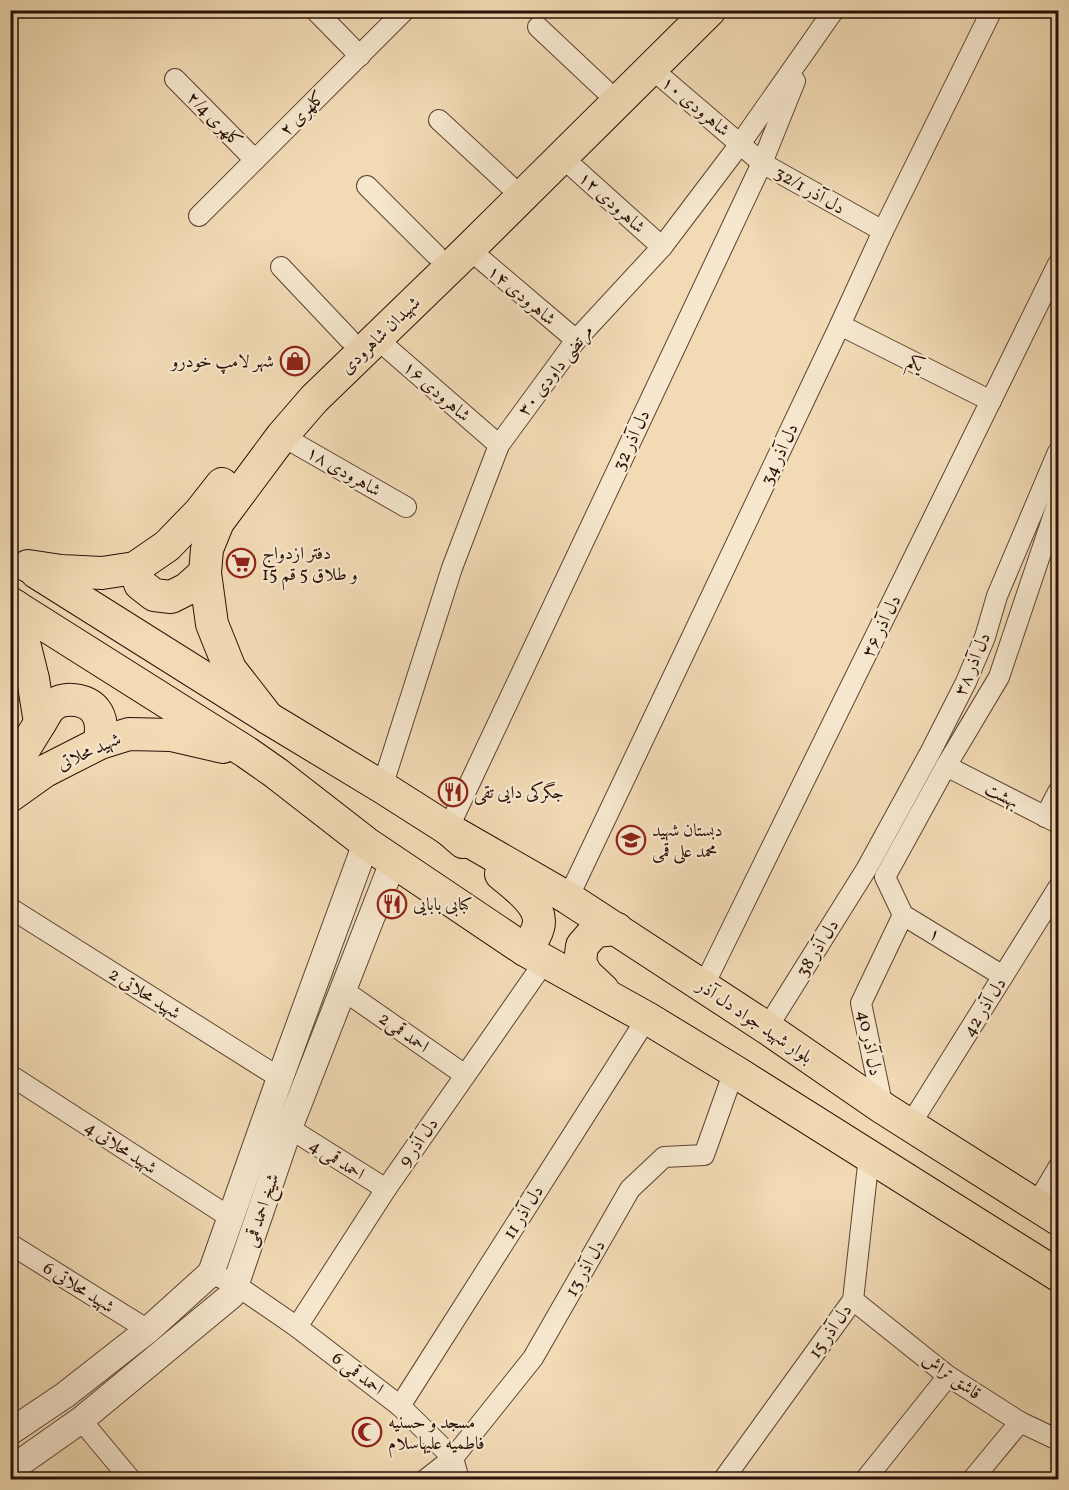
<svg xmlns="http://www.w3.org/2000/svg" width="1069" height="1490" font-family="Vollkorn,Amiri,serif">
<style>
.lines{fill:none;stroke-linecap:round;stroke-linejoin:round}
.minor-casing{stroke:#5b4232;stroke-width:22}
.tertiary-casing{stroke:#5b4232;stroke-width:28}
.primary-casing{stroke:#290f06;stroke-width:34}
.minor{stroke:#f6e7ce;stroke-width:20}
.tertiary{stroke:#f6e7ce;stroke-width:26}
.primary{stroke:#f1dab4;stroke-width:32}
.labels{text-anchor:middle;stroke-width:4.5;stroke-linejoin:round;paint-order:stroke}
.street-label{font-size:18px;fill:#290f06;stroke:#f6e7ce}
.poi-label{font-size:18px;fill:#290f06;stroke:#f6e7ce;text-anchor:start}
</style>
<rect width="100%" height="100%" fill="#f1dab4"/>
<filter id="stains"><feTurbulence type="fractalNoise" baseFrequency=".00333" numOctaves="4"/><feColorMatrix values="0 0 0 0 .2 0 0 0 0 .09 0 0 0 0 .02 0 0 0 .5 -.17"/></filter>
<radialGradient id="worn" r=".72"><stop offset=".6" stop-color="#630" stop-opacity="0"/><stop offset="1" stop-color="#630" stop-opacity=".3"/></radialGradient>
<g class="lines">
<g class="minor-casing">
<g id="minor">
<path d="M315 10 360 56"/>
<path d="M538 27 605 90"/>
<path d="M652 69 762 163 883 231"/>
<path d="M175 79 255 160"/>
<path d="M439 120 509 185"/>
<path d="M562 157 662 247"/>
<path d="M367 186 436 255"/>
<path d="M199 216 405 10"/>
<path d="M469 249 576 340"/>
<path d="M281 267 349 339"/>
<path d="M840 325 991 401"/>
<path d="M376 338 499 445"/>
<path d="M282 436 406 507"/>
<path d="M946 766 1058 823"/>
<path d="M382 787 452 568 499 445 576 340 662 247 740 144 834 10"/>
<path d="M1045 817 1058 792"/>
<path d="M448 829 762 163 795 81"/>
<path d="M568 898 840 325 883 231 992 10"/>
<path d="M10 908 280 1078"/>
<path d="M1003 976 903 915 885 877 946 766 999 677 1058 502"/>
<path d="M703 987 1058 264"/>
<path d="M343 990 465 1075"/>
<path d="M767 1028 867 868 931 751 966 682 985 637 997 596 1058 452"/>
<path d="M10 1075 231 1218"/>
<path d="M883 1108 861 1003 903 915"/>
<path d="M910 1125 1058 888"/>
<path d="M289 1128 386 1189"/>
<path d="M1036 1205 1058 1168"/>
<path d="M10 1244 148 1330"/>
<path d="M211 1273 236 1285 297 1327 400 1406 453 1458 459 1480"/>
<path d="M853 1300 948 1376 1020 1422 1058 1440"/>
<path d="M297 1327 386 1189 545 961"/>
<path d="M400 1406 647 1018"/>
<path d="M81 1420 131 1480"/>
<path d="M425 1480 453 1458 533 1358 630 1189 664 1157 704 1155 734 1071"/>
<path d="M723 1480 853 1300 869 1156"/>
<path d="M865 1480 948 1376"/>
<path d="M972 1480 1020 1422"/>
</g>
</g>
<g class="tertiary-casing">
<g id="tertiary">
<path d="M10 1432 65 1395 148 1330 211 1273 280 1078 366 843"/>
<path d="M10 1470 81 1420 232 1295 289 1128 393 862"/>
</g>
</g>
<g class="primary-casing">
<g id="primary">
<path d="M28 566 61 571 102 573 135 568 167 546 200 512 222 484"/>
<path d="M135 568 140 584 154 595 171 597 187 589 205 573"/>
<path d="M36 572 268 718 382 787 448 829 463 842"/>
<path d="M10 603 246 752 276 773 366 843 525 950 647 1018 734 1071 1058 1275"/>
<path d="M268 718 230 669 212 624 205 573 207 549 218 522 282 436 314 399 469 249 710 10"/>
<path d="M40 723C43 719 45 714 48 710 58 696 84 697 95 710 103 720 101 732 100 743"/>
<path d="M10 763 24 749 40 723 33 679 15 606"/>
<path d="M10 796 45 771 100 743 129 734 171 735 223 747"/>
<path d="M448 829 568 898 767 1028 883 1108 1058 1219"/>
<path d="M501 874C514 885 539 902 539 921 539 932 531 942 525 950"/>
<path d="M603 990 586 974 580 962 582 946 595 931 617 929"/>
</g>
</g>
<use href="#minor" class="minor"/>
<use href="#tertiary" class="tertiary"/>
<use href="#primary" class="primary"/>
</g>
<defs>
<g id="shop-ring" transform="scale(1.5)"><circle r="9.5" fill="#f6e7ce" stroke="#8f2418" stroke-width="1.5"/><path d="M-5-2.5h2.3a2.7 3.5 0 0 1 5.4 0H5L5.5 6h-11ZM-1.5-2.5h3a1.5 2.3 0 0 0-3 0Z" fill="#8f2418"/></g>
<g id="supermarket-ring" transform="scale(1.5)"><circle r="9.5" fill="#f6e7ce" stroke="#8f2418" stroke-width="1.5"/><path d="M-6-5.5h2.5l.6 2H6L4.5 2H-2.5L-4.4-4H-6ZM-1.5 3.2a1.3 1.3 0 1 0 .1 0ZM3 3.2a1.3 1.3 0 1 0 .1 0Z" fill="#8f2418"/></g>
<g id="restaurant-ring" transform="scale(1.5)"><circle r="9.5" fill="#f6e7ce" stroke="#8f2418" stroke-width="1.5"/><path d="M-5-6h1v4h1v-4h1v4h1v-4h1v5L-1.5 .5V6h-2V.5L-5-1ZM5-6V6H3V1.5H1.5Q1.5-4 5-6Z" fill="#8f2418"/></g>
<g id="school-ring" transform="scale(1.5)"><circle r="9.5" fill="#f6e7ce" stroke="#8f2418" stroke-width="1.5"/><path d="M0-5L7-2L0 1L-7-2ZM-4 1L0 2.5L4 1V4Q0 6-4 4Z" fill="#8f2418"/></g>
<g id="mosque-ring" transform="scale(1.5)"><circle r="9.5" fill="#f6e7ce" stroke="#8f2418" stroke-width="1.5"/><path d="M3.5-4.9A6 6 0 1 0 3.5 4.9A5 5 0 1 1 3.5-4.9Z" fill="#8f2418"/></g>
</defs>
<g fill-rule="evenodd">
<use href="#shop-ring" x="295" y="361"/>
<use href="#supermarket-ring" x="241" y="563"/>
<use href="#restaurant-ring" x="453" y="792"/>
<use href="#school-ring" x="631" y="840"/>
<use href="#restaurant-ring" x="392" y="904"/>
<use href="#mosque-ring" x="367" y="1432"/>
</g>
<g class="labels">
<g class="street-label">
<text transform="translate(696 106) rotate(40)" y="6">شاهرودی ۱۰</text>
<text transform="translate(302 113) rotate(-45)" y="6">کلهری ۲</text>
<text transform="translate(215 119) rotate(45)" y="6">کلهری ۲/4</text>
<text transform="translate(810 190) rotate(30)" y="6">دل آذر 32/1</text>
<text transform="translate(612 202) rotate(42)" y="6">شاهرودی ۱۲</text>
<text transform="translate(522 295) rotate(40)" y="6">شاهرودی ۱۴</text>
<text transform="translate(380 335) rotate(-44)" y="6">شهیدان شاهرودی</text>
<text transform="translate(916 363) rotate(27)" y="6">یکم</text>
<text transform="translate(555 370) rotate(-52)" y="6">۳۰ مرتضی داودی</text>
<text transform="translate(437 391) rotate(41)" y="6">شاهرودی ۱۶</text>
<text transform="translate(631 440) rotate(-65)" y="6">دل آذر 32</text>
<text transform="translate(779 454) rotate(-65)" y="6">دل آذر 34</text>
<text transform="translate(344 471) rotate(30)" y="6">شاهرودی ۱۸</text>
<text transform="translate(881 626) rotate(-64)" y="6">دل آذر ۳۶</text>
<text transform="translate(972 664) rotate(-67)" y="6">دل آذر ۳۸</text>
<text transform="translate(89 751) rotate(-24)" y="6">شهید محلاتی</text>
<text transform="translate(1002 795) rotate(27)" y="6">بهشت</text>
<text transform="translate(935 934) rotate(32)" y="6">۱</text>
<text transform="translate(817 948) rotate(-58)" y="6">دل آذر 38</text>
<text transform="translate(145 993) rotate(32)" y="6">شهید محلاتی 2</text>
<text transform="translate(984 1007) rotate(-58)" y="6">دل آذر 42</text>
<text transform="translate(755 1021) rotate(34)" y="6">بلوار شهید جواد دل آذر</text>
<text transform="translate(404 1032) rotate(35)" y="6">احمد قمی2</text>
<text transform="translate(870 1043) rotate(79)" y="6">دل آذر 40</text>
<text transform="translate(418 1142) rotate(-55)" y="6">دل آذر 9</text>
<text transform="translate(121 1147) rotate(33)" y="6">شهید محلاتی 4</text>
<text transform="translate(337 1159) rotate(32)" y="6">احمد قمی 4</text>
<text transform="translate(261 1210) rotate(-71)" y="6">شیخ احمد قمی</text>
<text transform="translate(523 1212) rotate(-58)" y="6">دل آذر 11</text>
<text transform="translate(585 1268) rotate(-60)" y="6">دل آذر 13</text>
<text transform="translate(79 1287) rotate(32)" y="6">شهید محلاتی 6</text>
<text transform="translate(830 1331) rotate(-55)" y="6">دل آذر 15</text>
<text transform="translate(358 1373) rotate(37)" y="6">احمد قمی 6</text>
<text transform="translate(952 1376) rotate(35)" y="6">قاشق تراش</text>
</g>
<g class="poi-label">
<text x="274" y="367" text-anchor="end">شهر لامپ خودرو</text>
<text x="262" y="559">دفتر ازدواج<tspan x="262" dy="21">15 و طلاق 5 قم</tspan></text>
<text x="474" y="798">جگرکی دایی تقی</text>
<text x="652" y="836">دبستان شهید<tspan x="652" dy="21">محمد علی قمی</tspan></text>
<text x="413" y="910">کبابی بابایی</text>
<text x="388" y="1428">مسجد و حسنیه<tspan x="388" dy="21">فاطمیه علیهاسلام</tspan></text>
</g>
</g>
<rect width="1069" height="1490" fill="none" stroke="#f1dab4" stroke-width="36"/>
<rect x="12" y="12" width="1045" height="1466" fill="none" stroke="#290f06" stroke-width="3"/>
<rect x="18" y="18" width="1033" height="1454" fill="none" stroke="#290f06" stroke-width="1.5"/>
<rect width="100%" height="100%" filter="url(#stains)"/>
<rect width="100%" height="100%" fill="url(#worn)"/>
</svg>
